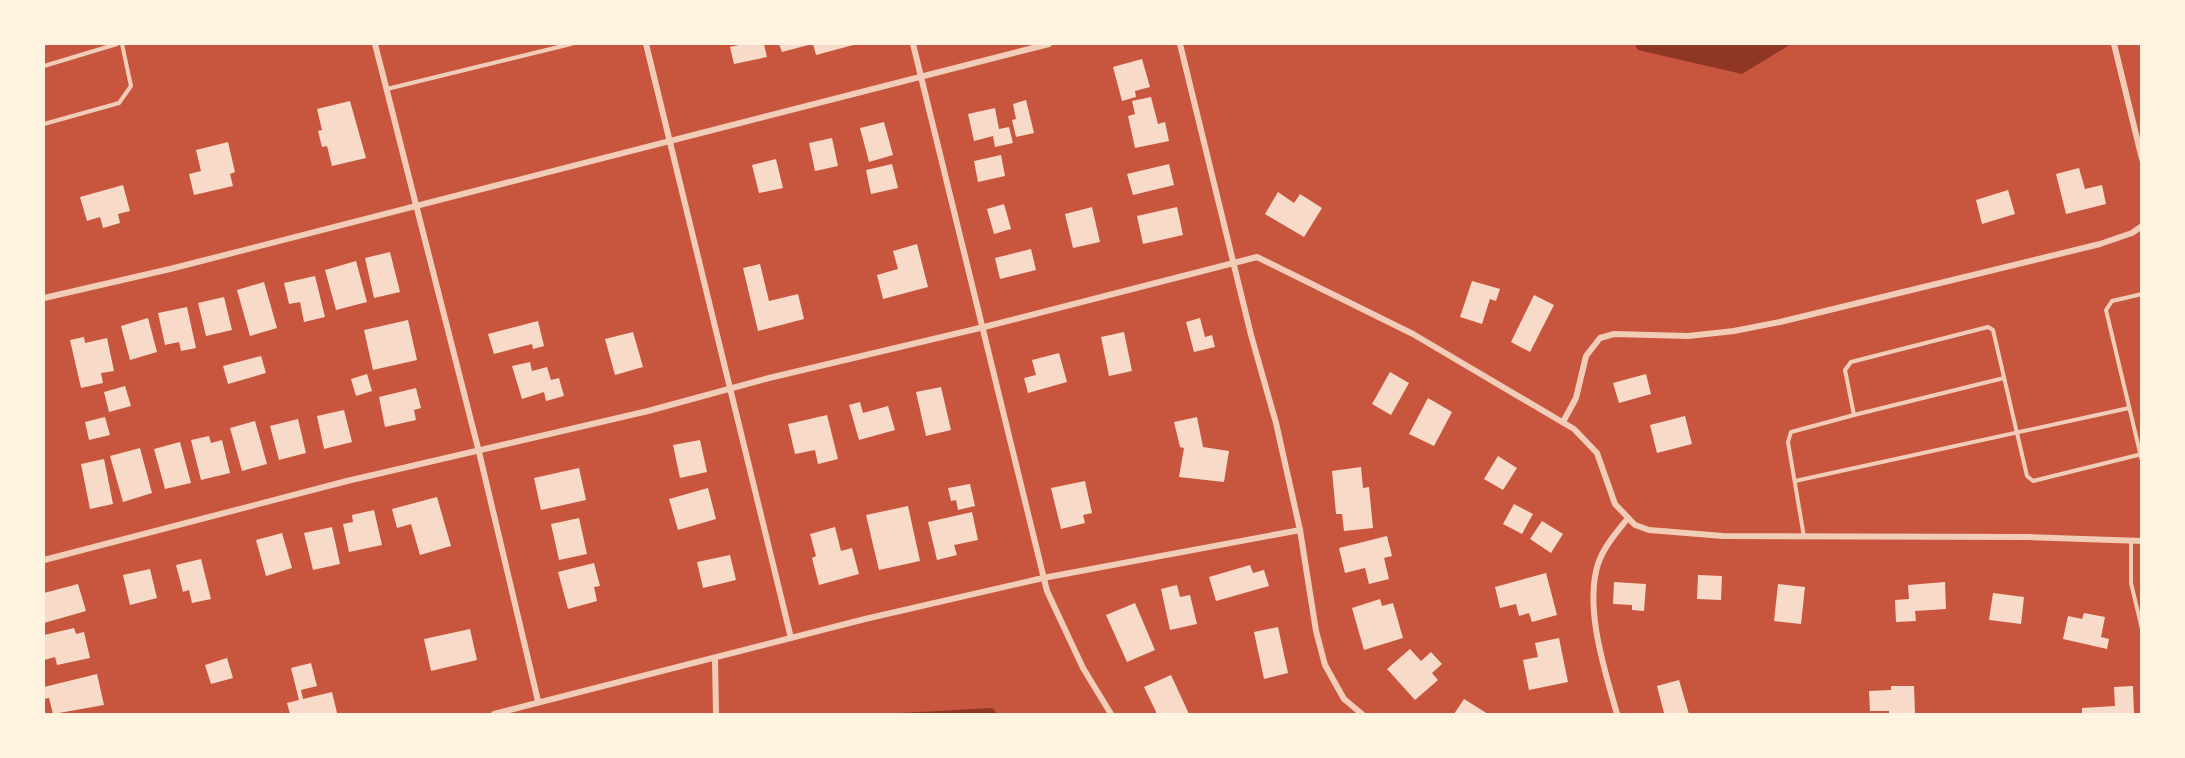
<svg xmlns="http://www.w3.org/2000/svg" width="2185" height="758" font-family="'Libre Baskerville',serif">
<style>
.water{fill:#8f3625}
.building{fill:#f7dbc8}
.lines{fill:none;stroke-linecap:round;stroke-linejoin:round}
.service{stroke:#f1ccb7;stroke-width:4}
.minor{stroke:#f1ccb7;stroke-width:6}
</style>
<rect width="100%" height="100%" fill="#c8553d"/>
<g class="water">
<path d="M1635 44H1791L1742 74 1638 50Z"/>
<path d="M992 708 998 714H881H882Z"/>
</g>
<g class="building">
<path d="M743 44H764L767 57 734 64 730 47Z"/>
<path d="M779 44H812L782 52Z"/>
<path d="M813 44H857L816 55Z"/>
<path d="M1142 59 1150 87 1135 91 1136 97 1122 101 1113 67Z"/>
<path d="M1151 97 1158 124 1165 122 1169 141 1135 148 1128 116 1135 114 1132 101Z"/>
<path d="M1026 100 1034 133 1016 137 1012 120 1016 119 1013 104Z"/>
<path d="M350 101 366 158 332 166 327 146 322 147 318 131 322 130 317 109Z"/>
<path d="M995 108 999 129 1009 127 1013 143 995 147 993 136 974 141 968 114Z"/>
<path d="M884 122 893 155 869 162 860 128Z"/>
<path d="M832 138 838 166 815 171 809 143Z"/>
<path d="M228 142 235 172 230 174 233 186 194 195 189 174 201 171 196 150Z"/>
<path d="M1001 155 1005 176 978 182 974 161Z"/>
<path d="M776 159 783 188 759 193 752 165Z"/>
<path d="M892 164 898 188 871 194 866 170Z"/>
<path d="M1169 164 1174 185 1133 195 1127 174Z"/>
<path d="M2079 168 2085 189 2102 185 2106 204 2066 214 2056 174Z"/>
<path d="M123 185 130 211 118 214 120 223 103 228 100 217 87 221 80 197Z"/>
<path d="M2008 190 2015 214 1982 224 1976 200Z"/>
<path d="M1278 192 1294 203 1300 194 1322 208 1304 237 1265 214Z"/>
<path d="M1004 204 1011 229 994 234 987 209Z"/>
<path d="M1092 207 1100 242 1073 248 1065 214Z"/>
<path d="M1177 207 1183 235 1143 244 1137 216Z"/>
<path d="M917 244 928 287 883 299 877 275 898 269 893 251Z"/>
<path d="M1031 249 1036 270 1000 279 995 258Z"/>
<path d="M390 252 400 292 374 298 365 258Z"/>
<path d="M356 261 367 302 336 310 325 270Z"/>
<path d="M760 264 769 301 798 294 804 319 758 331 743 268Z"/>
<path d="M315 276 325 317 304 322 300 302 289 304 284 283Z"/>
<path d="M1472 281 1500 289 1496 301 1490 299 1482 324 1460 317Z"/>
<path d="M264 282 277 328 250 336 237 290Z"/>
<path d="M1534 295 1554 305 1530 352 1511 342Z"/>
<path d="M224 297 232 330 206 336 198 303Z"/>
<path d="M187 307 196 348 181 351 179 342 165 345 158 313Z"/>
<path d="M148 318 157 352 130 360 121 326Z"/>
<path d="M1200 318 1205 337 1212 335 1215 347 1194 352 1186 322Z"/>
<path d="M408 320 417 360 373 370 364 330Z"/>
<path d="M538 321 544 346 533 349 532 344 494 354 488 334Z"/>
<path d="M633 332 643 367 615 375 605 339Z"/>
<path d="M1124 332 1132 371 1109 376 1101 337Z"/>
<path d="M84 337 85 343 107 338 114 371 101 373 103 383 81 388 70 340Z"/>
<path d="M1059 353 1067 382 1028 393 1024 378 1036 375 1032 360Z"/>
<path d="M261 356 266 373 228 384 223 366Z"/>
<path d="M530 362 532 371 547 367 551 380 559 378 564 396 546 401 544 392 522 399 512 366Z"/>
<path d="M1390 372 1409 383 1391 415 1372 404Z"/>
<path d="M367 374 372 391 356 396 351 379Z"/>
<path d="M1646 374 1651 394 1619 403 1613 383Z"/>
<path d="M125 386 131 406 109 412 104 392Z"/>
<path d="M941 387 951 430 926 436 916 392Z"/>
<path d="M416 388 421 408 414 410 416 420 385 427 379 397Z"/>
<path d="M1428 398 1452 412 1434 446 1409 434Z"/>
<path d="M860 402 863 413 888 406 895 430 859 440 849 405Z"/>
<path d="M344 410 352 442 324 449 317 416Z"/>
<path d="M827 415 838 459 818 464 815 450 795 454 788 424Z"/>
<path d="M1685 416 1692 444 1657 453 1650 425Z"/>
<path d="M105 417 110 435 89 440 85 422Z"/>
<path d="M1197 417 1203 447 1229 451 1224 482 1179 477 1184 448 1180 447 1174 422Z"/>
<path d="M298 419 306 453 279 460 270 426Z"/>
<path d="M255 421 267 464 242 471 230 428Z"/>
<path d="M209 436 211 443 222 440 230 473 201 480 191 440Z"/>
<path d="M700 440 707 472 680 478 673 445Z"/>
<path d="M180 442 191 483 165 489 154 449Z"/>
<path d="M140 448 152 493 123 502 110 456Z"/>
<path d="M1498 456 1517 468 1503 490 1484 479Z"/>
<path d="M104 459 113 504 90 509 81 464Z"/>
<path d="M1361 467 1363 488 1369 487 1373 528 1344 531 1342 514H1336L1332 471Z"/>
<path d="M579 468 586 500 541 510 534 478Z"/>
<path d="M1085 481 1092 513 1083 515 1085 523 1061 529 1051 488Z"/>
<path d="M970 484 975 506 958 510 956 500 951 501 948 488Z"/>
<path d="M708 488 716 519 678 530 669 499Z"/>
<path d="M437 497 451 546 420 555 411 524 397 528 392 509Z"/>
<path d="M1514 504 1533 514 1522 534 1503 524Z"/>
<path d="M908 506 920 561 879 570 866 515Z"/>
<path d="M374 510 382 545 349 552 343 524 353 522 352 515Z"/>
<path d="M972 512 978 540 954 545 957 555 937 560 928 522Z"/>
<path d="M579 518 587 554 559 560 551 524Z"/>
<path d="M1542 521 1563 534 1551 553 1530 539Z"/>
<path d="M332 527 340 564 313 570 304 533Z"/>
<path d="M835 527 841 551 852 548 859 574 819 585 812 558 816 556 810 534Z"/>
<path d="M282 533 292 568 266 576 256 540Z"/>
<path d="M1387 536 1392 556 1384 558 1389 579 1369 584 1365 568 1345 573 1339 548Z"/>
<path d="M730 555 736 580 703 588 697 562Z"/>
<path d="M201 559 211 599 192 603 189 590 183 592 176 565Z"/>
<path d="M594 563 600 586 594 587 597 601 568 609 558 572Z"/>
<path d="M1250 565 1253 573 1264 570 1269 586 1216 601 1209 577Z"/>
<path d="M150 569 157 598 130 605 123 575Z"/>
<path d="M1546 573 1557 615 1532 622 1529 613 1519 616 1516 604 1500 608 1495 587Z"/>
<path d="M1698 575 1722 576 1721 600 1697 599Z"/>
<path d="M1614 582 1646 584 1644 611 1632 610V605L1613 604Z"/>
<path d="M1945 582 1946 609 1915 611 1916 621 1896 622 1895 600 1909 599 1908 585Z"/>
<path d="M78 584 86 611 44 623V593Z"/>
<path d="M1778 584 1805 587 1801 624 1774 621Z"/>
<path d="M1177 585 1180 597 1190 595 1197 624 1170 630 1161 589Z"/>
<path d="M1993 593 2024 597 2021 624 1989 620Z"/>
<path d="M1380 599 1382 606 1393 603 1403 638 1364 650 1352 608Z"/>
<path d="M1135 603 1155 650 1127 662 1106 615Z"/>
<path d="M2084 613 2105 617 2101 637 2109 639 2107 649 2063 639 2068 616 2082 619Z"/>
<path d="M1278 627 1288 673 1264 679 1254 632Z"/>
<path d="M74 628 76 634 84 632 90 658 57 665 55 657 44 660V635Z"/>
<path d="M470 629 477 660 431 671 424 639Z"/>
<path d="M1559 638 1568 682 1529 690 1523 660 1538 657 1535 643Z"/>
<path d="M1410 649 1421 661 1431 652 1442 664 1432 673 1438 680 1415 700 1387 669Z"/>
<path d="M227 658 233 678 211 684 205 665Z"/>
<path d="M311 663 317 686 301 690 303 699 332 692 337 713 290 714 287 703 299 700 291 668Z"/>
<path d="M97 674 104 705 53 714 49 698 44 699V687Z"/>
<path d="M1171 675 1189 714H1157L1144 687Z"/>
<path d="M1679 680 1689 714H1660L1664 713 1657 686Z"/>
<path d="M1891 686H1914L1915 714H1889V711H1870L1869 691 1891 690Z"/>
<path d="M2133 686 2134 714H2082V708L2115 706 2114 687Z"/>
<path d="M1464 699 1488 714H1454Z"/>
</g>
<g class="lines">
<g class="service">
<path d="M44 66 117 44"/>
<path d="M387 89 571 44"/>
<path d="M44 124 119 103 131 86 122 44"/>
<path d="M2142 294 2112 301 2106 310 2142 461"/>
<path d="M1854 415 2004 378"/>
<path d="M1795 481 2129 408"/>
<path d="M1804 537 1788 442 1791 432 1854 415 1845 370 1851 362 1988 327 1993 330 2027 476 2033 481 2142 454"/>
<path d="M2131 541V583L2142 629"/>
</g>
<g class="minor">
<path d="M375 44 479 452 538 701"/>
<path d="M646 44 791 638"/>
<path d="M913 44 1047 591 1083 668 1111 714"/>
<path d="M1180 44 1251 335 1276 423 1300 530 1316 631 1325 665 1344 699 1362 714"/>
<path d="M2114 44 2142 159"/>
<path d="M44 298 170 269 1049 44"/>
<path d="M1563 422 1576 398 1586 356 1600 338 1614 334 1688 336 1734 331 1780 322 2100 244 2132 233 2142 226"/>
<path d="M44 560 347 481 648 411 769 378 984 327 1257 257 1413 334 1574 429 1597 453 1615 504 1635 525 1649 530 1723 536 2028 537 2142 541"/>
<path d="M715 659 716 714"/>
<path d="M494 714 865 619 1043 578 1300 530"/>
<path d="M1617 714C1605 671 1584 608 1598 564 1604 546 1617 532 1628 518"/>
</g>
</g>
<rect width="2185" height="758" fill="none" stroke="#fff3e0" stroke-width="90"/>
</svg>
